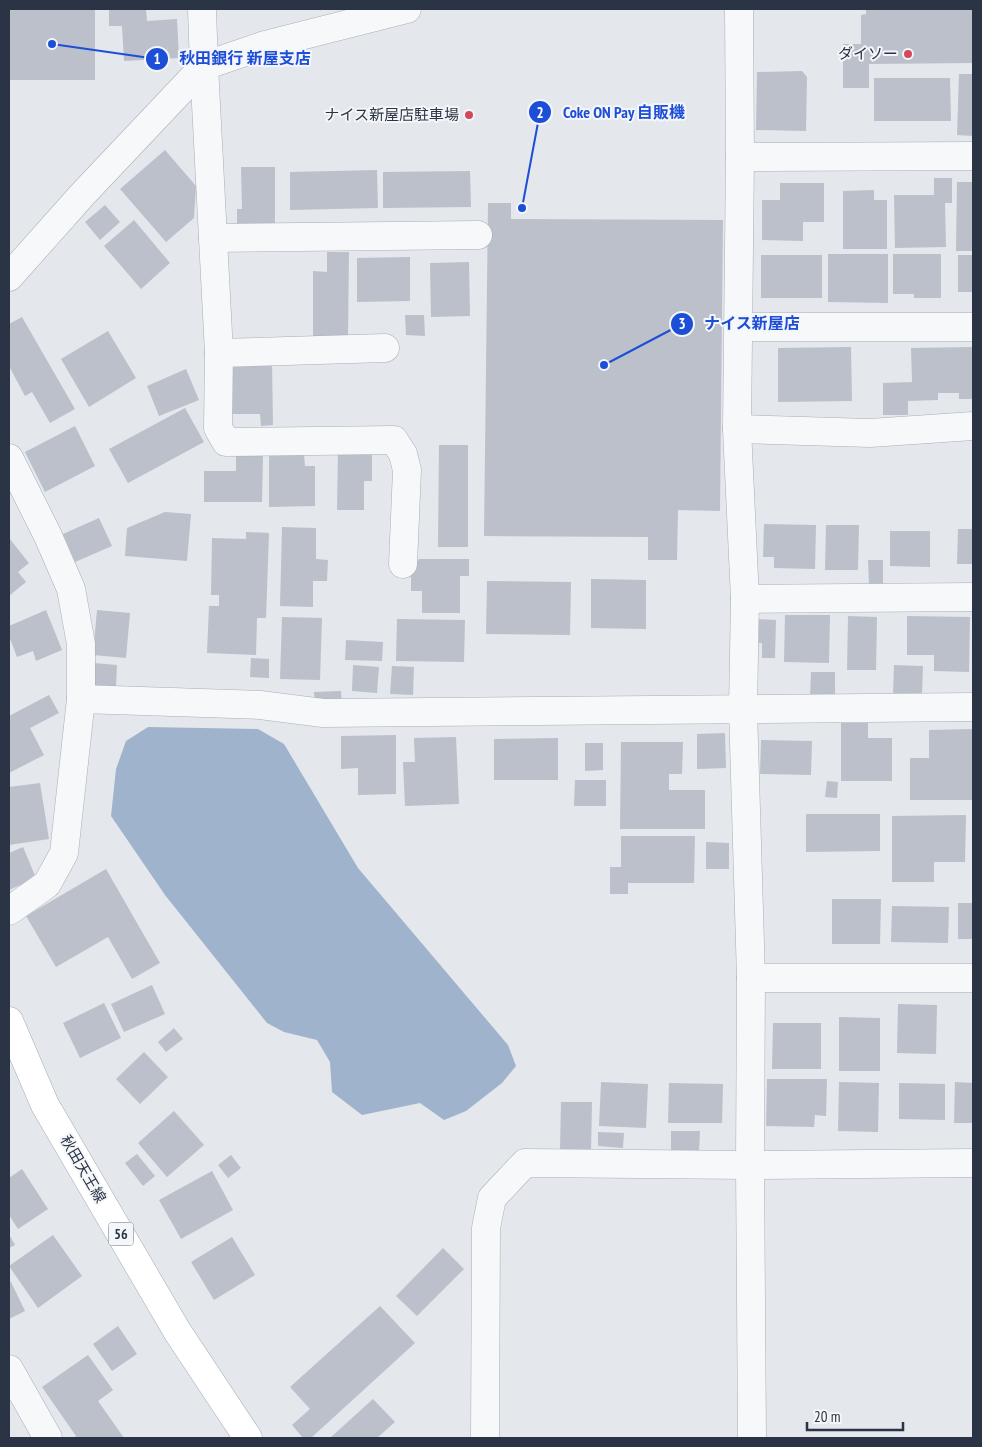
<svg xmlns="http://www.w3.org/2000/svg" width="982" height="1447" font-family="'PT Sans Narrow','Noto Sans JP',sans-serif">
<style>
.water{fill:#9fb4cc}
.building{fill:#bbc0ca}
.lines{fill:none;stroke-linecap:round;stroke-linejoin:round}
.minor-casing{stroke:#a9aeb7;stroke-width:29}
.major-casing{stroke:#a3abb8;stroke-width:29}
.minor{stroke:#f7f8fa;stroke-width:28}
.major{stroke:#fff;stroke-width:28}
.poi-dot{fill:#d1495b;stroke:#f4f6f9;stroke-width:2}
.labels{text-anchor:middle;stroke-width:4;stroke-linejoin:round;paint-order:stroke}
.shield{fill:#f4f6f9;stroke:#676e7b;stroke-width:1}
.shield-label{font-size:14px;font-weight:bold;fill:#2b3445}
.poi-label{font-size:15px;fill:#2b3445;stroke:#f4f6f9;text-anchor:end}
.street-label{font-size:15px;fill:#2b3445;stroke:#f4f6f9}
.leader{fill:none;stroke:#1d4ed8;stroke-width:2}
.callout-dot{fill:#1d4ed8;stroke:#f4f6f9;stroke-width:2}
.mark-label{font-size:15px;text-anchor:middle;font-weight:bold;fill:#fff}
.callout-label{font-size:16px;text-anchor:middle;font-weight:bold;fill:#1d4ed8;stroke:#f4f6f9;stroke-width:4;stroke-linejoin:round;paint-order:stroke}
</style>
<rect width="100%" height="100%" fill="#e4e7ec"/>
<path class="water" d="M148 727 258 729 284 744 358 868 508 1045 516 1066 502 1083 466 1111 444 1120 420 1103 362 1115 332 1092 330 1062 317 1040 284 1032 267 1023 165 895 111 816 116 769 126 741Z"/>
<g class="building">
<rect x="9" y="9" width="86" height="71"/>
<path d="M109 9H146L147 21 177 19 179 58 124 61 122 26H109Z"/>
<path d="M866 9H973V63L869 64V88H843V44H861V15L866 14Z"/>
<path d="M802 71 807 77 806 131 756 130 757 72Z"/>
<path d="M959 74H973V136L957 135Z"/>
<path d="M874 78H950L951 121H874Z"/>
<path d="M165 150 196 186 194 218 166 242 120 189Z"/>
<path d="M241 167H275V224H237V209H242Z"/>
<path d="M377 170 378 208 290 210V172Z"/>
<path d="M470 171 471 207 383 208V172Z"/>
<path d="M934 178H952V203H945L946 247 895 248 894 195H934Z"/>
<path d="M957 182H973V251H956Z"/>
<path d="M780 183H824V222H803V241L762 240V200H780Z"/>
<path d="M874 190V200H887V249H843V191Z"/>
<path d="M488 203H511V219L723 220 720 511 678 510 677 560H648V537L484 536Z"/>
<path d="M105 205 120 222 100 240 85 222Z"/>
<path d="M134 220 170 263 141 289 104 246Z"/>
<path d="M327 252H349L348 337H313V271L327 272Z"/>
<path d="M828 254H888V303L828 302Z"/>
<path d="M893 254H941V298H914V294H893Z"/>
<rect x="761" y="255" width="61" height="43"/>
<rect x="958" y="255" width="15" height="37"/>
<path d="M410 257V301L357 302V258Z"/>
<path d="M469 262 470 316 431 317 430 263Z"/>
<path d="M405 315H424L425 336 406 335Z"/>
<path d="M22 317 75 409 50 423 32 392 25 396 9 366V324Z"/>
<path d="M108 331 136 378 89 407 61 359Z"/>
<path d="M851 347 852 401 778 402V348Z"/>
<path d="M973 347V399H959V393H938V400L908 401V415H883V383L912 382 911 348Z"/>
<path d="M272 362 273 425 261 426 260 414H231L230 363Z"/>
<path d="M186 369 199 400 159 416 147 386Z"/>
<path d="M185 408 204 442 128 483 109 449Z"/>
<path d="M75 426 95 466 45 492 25 452Z"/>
<path d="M439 445H468V547H438Z"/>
<path d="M338 451H372V481H364V510H337Z"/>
<path d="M269 455H304L305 466H315V506L269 507Z"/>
<path d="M236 456H263L262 502H204V471H236Z"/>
<path d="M165 512 191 514 187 561 125 556 127 528Z"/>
<path d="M99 518 112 546 75 562 63 534Z"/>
<path d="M764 524 816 525 815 569 774 568V557H763Z"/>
<path d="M826 525H859L858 570H825Z"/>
<path d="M282 527 316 528V559L328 560 327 581H313V607L280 606Z"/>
<path d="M958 529H973V564H957Z"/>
<path d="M890 531H930V567L890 566Z"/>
<path d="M246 532 269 533 266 618H257L256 655 207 653 209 606H219V595H211L212 538 246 539Z"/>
<path d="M9 538 29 563 18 572 26 582 9 596Z"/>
<path d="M419 559H469V576H460V613H422V591H411V569Z"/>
<path d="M868 560H883V584H869Z"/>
<path d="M591 579 646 580V629L591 628Z"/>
<path d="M487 581 571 582 570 635 486 634Z"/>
<path d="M46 610 62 650 36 661 33 651 17 657 9 636V626Z"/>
<path d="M97 610 130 613 126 658 93 655Z"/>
<path d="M785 615H830L829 663 784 662Z"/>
<path d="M848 616 877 617 876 670H847Z"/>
<path d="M907 616 970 617 969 672 934 671V655H907Z"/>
<path d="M282 617 322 618 320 680 280 679Z"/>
<path d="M397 619 465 620 464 662 396 661Z"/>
<path d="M755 619 776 620 775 658H762V643H754Z"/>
<path d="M346 640 383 642 382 661 345 660Z"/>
<path d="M251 658 269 659V678L250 677Z"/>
<path d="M94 663 117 665 116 686 92 685Z"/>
<path d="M353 665 379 667 377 693 352 691Z"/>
<path d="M894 665 923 666 922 694 893 693Z"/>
<path d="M392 666 414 667 413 695 390 694Z"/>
<path d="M811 672H835V698H810Z"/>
<path d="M341 691 342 705 315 706 314 692Z"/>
<path d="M49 695 59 713 30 728 44 755 9 773V716Z"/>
<path d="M841 723H868V738H892V781H841Z"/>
<path d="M973 729V800H910V758H929V730Z"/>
<path d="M725 733 726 768 697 769V734Z"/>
<path d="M396 735V794L358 795V768L341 769V736Z"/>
<path d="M456 737 459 804 405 806 403 762H415L414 738Z"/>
<path d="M558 738V780H494V739Z"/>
<path d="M761 740 812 741 811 775 760 774Z"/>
<path d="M621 742H683L682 774H669V790H705V829H620Z"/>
<path d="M585 743H603V770L585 771Z"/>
<path d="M575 780H606V806H574Z"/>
<path d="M827 781 838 782 837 798 825 797Z"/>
<path d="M40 783 49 839 9 845V787Z"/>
<path d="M806 814H880V851L806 852Z"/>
<path d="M966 815 965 862H934V882H892V816Z"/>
<path d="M621 836H695L694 883H628V894H610V867H621Z"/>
<path d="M706 842 729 843V869H706Z"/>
<path d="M23 847 36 878 9 890V853Z"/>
<path d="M106 869 160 963 132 979 108 937 56 967 26 916Z"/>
<path d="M832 899H881L880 944H832Z"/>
<rect x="958" y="903" width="15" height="36"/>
<path d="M892 906 949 907 948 943 891 942Z"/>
<path d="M152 985 165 1014 124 1032 111 1004Z"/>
<path d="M104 1003 121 1038 80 1058 63 1023Z"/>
<path d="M898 1004 937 1005 936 1054 897 1053Z"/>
<path d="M839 1017 880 1018V1071H839Z"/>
<path d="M773 1023H821V1069H772Z"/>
<path d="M174 1028 183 1039 166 1052 158 1042Z"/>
<path d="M144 1052 168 1077 140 1104 116 1079Z"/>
<path d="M767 1079H827L826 1116 815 1115 814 1127 766 1126Z"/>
<path d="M601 1082 648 1084 646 1128 599 1126Z"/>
<path d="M839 1082 879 1083 878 1132 838 1131Z"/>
<path d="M955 1082 973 1083V1123H954Z"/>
<path d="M669 1083 723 1084 722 1123H668Z"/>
<path d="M899 1083 945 1084V1120L899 1119Z"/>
<path d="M561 1102H592L591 1151 560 1150Z"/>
<path d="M174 1111 204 1145 167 1177 138 1143Z"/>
<path d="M671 1131H700L699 1151 671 1150Z"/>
<path d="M598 1132 624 1133 623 1148 598 1146Z"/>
<path d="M137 1154 155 1176 143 1186 125 1163Z"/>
<path d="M231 1155 241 1168 228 1178 218 1165Z"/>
<path d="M22 1169 48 1209 18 1229 9 1215V1178Z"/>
<path d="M212 1171 233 1210 181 1239 159 1200Z"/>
<path d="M9 1234 15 1245 9 1248Z"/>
<path d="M53 1235 82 1276 38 1308 9 1266Z"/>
<path d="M232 1237 255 1275 214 1300 191 1262Z"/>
<path d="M443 1248 464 1269 417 1316 396 1296Z"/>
<path d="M11 1282 25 1311 9 1319V1283Z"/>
<path d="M380 1306 415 1343 311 1438H303L292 1425 310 1409 290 1387Z"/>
<path d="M118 1326 137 1354 112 1371 93 1344Z"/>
<path d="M88 1355 113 1390 98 1401 124 1438H74L76 1436 42 1387Z"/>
<path d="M373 1399 395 1422 377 1438H330Z"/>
</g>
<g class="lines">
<g class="minor-casing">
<g id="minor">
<path d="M202 9 204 66 219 353 218 428 226 442 394 440 403 454 407 470 403 564"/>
<path d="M739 9 740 157 737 429 745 599 743 709 751 978 750 1165 752 1438"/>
<path d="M740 157 973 156"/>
<path d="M213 238 478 235"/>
<path d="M9 277 82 195 204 66 265 45 407 9"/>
<path d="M739 327H973"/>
<path d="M219 353 385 348"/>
<path d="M737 429 870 433 973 426"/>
<path d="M9 458 48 536 71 589 81 644V699L64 853 47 884 9 911"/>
<path d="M745 599 973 597"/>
<path d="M81 699 260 705 323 713 973 707"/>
<path d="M751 978H973"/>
<path d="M9 1369 48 1438"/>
<path d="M485 1438 486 1228 492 1198 525 1163 750 1165 973 1163"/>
</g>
</g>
<g class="major-casing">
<path id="major" d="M9 1021 45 1105 177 1331 248 1438"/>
</g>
<use href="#minor" class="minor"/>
<use href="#major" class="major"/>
</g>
<g class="poi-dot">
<circle cx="908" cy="54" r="5"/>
<circle cx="469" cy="115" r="5"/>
</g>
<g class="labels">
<rect class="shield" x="108.5" y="1222.5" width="25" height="23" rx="4"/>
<g class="shield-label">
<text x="121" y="1239">56</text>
</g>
<g class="poi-label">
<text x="898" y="59">ダイソー</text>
<text x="459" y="120">ナイス新屋店駐車場</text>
</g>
<g class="street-label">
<text transform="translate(83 1169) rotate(60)" y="5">秋田天王線</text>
</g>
</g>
<path class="leader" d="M52 44L157 59M522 208L540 112M604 365L682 324"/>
<g class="callout-dot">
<circle cx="52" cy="44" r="5"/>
<circle cx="522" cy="208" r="5"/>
<circle cx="604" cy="365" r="5"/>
<circle cx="157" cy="59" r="12"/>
<circle cx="540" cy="112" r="12"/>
<circle cx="682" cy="324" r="12"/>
</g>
<g class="mark-label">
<text x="157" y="64">1</text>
<text x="540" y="118">2</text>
<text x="682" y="329">3</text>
</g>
<g class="callout-label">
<text x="245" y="64">秋田銀行 新屋支店</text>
<text x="624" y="118">Coke ON Pay 自販機</text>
<text x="752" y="329">ナイス新屋店</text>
</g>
<rect width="982" height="1447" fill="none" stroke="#2b3445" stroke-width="20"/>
<path d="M807 1422v8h96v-8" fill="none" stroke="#2b3445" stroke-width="2.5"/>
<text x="814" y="1422" font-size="15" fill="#2b3445" stroke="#f4f6f9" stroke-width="4" paint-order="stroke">20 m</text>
</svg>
